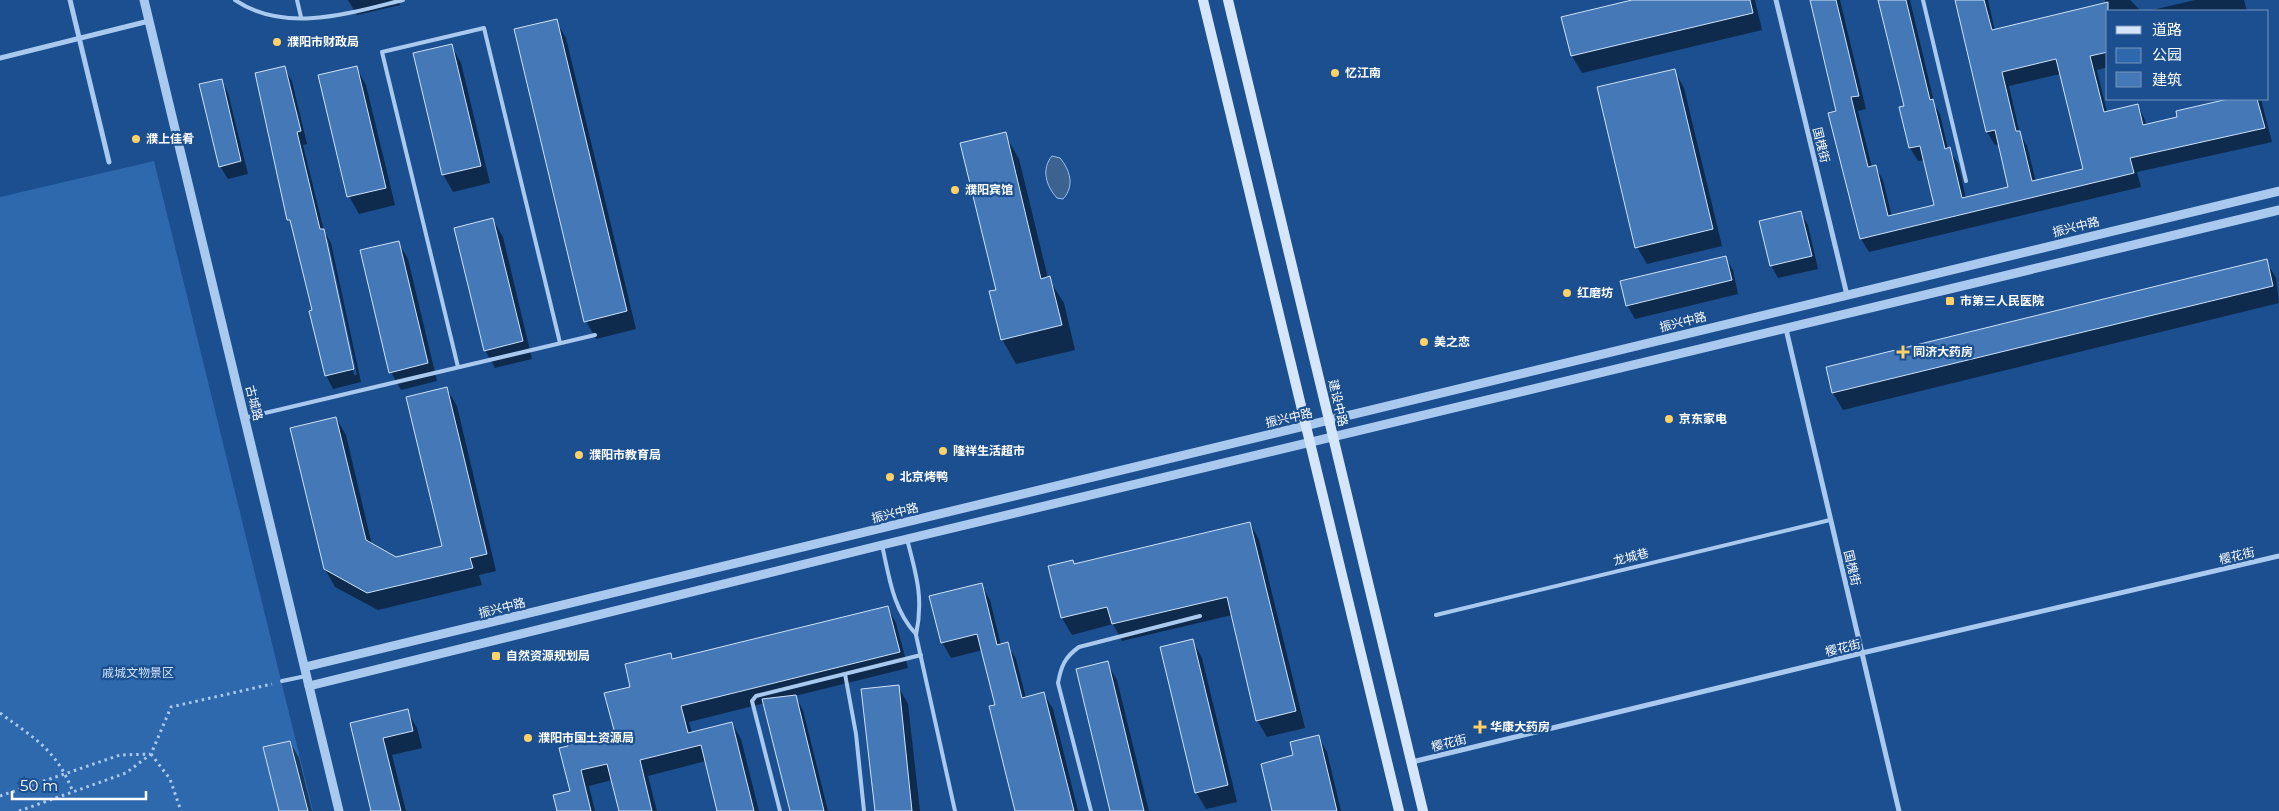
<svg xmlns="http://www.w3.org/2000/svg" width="2279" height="811" font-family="Montserrat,'Noto Sans SC',sans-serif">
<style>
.green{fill:#2e69ad}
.water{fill:#3c6290;stroke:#9cc4f0}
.shadow{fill:#0007;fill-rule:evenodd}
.building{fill:#4478b7;stroke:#cfe3fa;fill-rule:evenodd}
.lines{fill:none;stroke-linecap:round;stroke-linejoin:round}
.path{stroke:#a9c9ee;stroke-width:3;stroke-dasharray:2.5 4;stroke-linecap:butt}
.service{stroke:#a9c9ee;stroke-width:4}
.minor{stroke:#a9c9ee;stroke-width:5}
.tertiary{stroke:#a9c9ee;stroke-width:9}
.secondary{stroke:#d6e6fa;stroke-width:10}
.poi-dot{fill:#ffd166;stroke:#1b4f8f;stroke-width:2}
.labels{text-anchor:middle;stroke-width:4.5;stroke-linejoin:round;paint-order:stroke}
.poi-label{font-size:12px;font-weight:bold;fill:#fff;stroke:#1b4f8f;text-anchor:start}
.street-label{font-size:12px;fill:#fff;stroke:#1b4f8f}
.park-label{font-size:12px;fill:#cfe3fa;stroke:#1b4f8f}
</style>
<rect width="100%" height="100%" fill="#1b4f8f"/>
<path class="green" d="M154 161 313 811H0V197Z"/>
<path class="water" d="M1052 156 1060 158C1070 170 1075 186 1063 199L1057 198C1046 186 1041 169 1052 156Z"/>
<g class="shadow">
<path d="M348 0H399L400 5 357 15Z"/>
<path d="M1637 0H1755L1762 30 1582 73 1572 56 1563 18Z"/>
<path d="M1811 0H1840L1866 109 1858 111 1872 167 1875 166 1883 180 1892 217 1936 206 1925 160 1918 161 1910 148 1905 107 1879 0H1910L1935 106 1940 114 1948 149 1958 163 1966 199 2010 188 1999 144 1995 145 1987 132 1956 0H1988L1995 31 2106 4 2105 0H2130L2141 11H2108V67L2097 70 2107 112 2138 105 2147 125 2179 118 2223 101 2222 99H2261L2272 142 2137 172 2141 187 1869 252 1861 239 1829 114 1838 112ZM2060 74 2084 170 2036 182 2027 146 2020 134 2009 86Z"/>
<path d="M2195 0H2244L2247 11H2148Z"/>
<path d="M556 21 566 38 636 329 596 339 586 321Z"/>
<path d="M451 45 461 63 490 183 453 192 443 174Z"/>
<path d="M356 67 366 85 395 205 359 214 349 196Z"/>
<path d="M284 68 292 81 307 144 303 145 324 231 331 243 361 382 333 389 326 375 314 311 294 228 289 220ZM325 237 328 240 357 375H354Z"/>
<path d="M1674 70 1684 88 1722 246 1647 264 1637 247Z"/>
<path d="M221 80 228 93 248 174 228 179 220 166Z"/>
<path d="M1005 134 1019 159 1048 278 1064 303 1075 350 1016 364 1002 339Z"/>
<path d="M1800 212 1808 225 1818 269 1778 278 1771 265Z"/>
<path d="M493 220 503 237 532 359 495 368 485 350Z"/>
<path d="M398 242 408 259 437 381 401 390 391 372Z"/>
<path d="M1725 257 1733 270 1738 294 1635 319 1627 305Z"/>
<path d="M2266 261 2276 278 2279 303 1843 410 1833 393 1827 368Z"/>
<path d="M447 389 457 406 496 571 479 575 482 585 378 610 335 587 325 569 336 418 346 435 372 545 396 559 444 547Z"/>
<path d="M1250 523 1259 540 1305 728 1267 737 1257 720 1232 615 1122 641 1113 624 1072 635 1062 618 1049 567 1072 561 1075 565Z"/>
<path d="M981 584 990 600 1001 645 1007 644 1016 659 1026 698 1044 694 1053 709 1078 811H1016L997 705 983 650 951 658 942 642Z"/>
<path d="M887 607 896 623 908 668 795 696 803 710 828 811H791L765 703 689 722 692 733 732 723 741 739 759 811H718L706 761 648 776 657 811H620L612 780 589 786 595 811H559L571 792 561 749 615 731 632 688 670 654 674 660Z"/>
<path d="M1192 640 1202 658 1237 802 1206 809 1196 792Z"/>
<path d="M1107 663 1117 680 1149 811H1111Z"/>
<path d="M898 686 908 704 920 811H876Z"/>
<path d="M407 711 417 728 422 748 392 755 406 811H373L352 724Z"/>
<path d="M1318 736 1327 752 1341 811H1273L1295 756Z"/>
<path d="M290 742 299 758 312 811H281Z"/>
</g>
<g class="building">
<path d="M1632 0H1750L1753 13 1571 56 1561 17Z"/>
<path d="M1810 0H1836L1859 96 1851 97 1868 167 1876 165 1888 216 1934 205 1920 146 1909 148 1899 107 1904 106 1878 0H1906L1930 100 1933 99 1945 149 1950 147 1962 198 2008 187 1995 130 1986 132 1955 0H1984L1992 30 2108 2V52L2090 56 2104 112 2138 104 2143 125 2177 117 2176 111 2228 99H2257L2265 128 2130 158 2134 173 1860 239 1828 113 1836 111ZM2056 59 2083 169 2032 181 2020 131H2016L2002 72Z"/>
<path d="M557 19 627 311 584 322 514 29Z"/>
<path d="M452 44 481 166 442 175 413 53Z"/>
<path d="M285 66 301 131 297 132 320 229H324L354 369 325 376 309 311 312 310 290 220H287L255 73Z"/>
<path d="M357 66 386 188 347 197 318 75Z"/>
<path d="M1675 69 1713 229 1635 248 1597 87Z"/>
<path d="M222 79 241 161 219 167 199 84Z"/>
<path d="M1006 132 1041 279 1050 276 1062 325 1001 340 989 291 996 290 960 143Z"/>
<path d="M1801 211 1812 256 1770 266 1759 221Z"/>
<path d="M493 218 523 341 484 351 454 228Z"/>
<path d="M399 241 428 363 389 373 360 250Z"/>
<path d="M1726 256 1732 280 1626 306 1620 281Z"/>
<path d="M2267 259 2273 286 1832 393 1826 367Z"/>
<path d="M447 387 487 554 470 558 473 568 367 593 324 569 290 428 336 417 366 540 396 557 442 546 406 397Z"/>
<path d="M1250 522 1296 711 1256 721 1227 597 1112 624 1107 607 1061 618 1048 566 1073 560 1074 564Z"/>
<path d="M982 583 997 645 1008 642 1022 698 1044 692 1074 811H1015L989 706 995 705 977 634 941 643 929 596Z"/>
<path d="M888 606 900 652 681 706 688 733 732 722 754 811H717L701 745 640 760 652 811H619L607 764 581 770 591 811H557L553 795 570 791 559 748 568 746 567 741 614 730 604 693 630 687 625 664 671 653 672 659Z"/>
<path d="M1193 639 1228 785 1195 793 1160 647Z"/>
<path d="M1108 661 1144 811H1110L1076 669Z"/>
<path d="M899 685 912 811H875L861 689Z"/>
<path d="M796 695 824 811H790L762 699Z"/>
<path d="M408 709 413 731 383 738 401 811H371L350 723Z"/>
<path d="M1319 735 1337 811H1272L1261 764 1293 755 1290 742Z"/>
<path d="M290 741 308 811H279L263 747Z"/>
</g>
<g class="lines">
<g class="path">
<path d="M0 713C35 739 56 749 73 792"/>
<path d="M151 754 170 779 181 811"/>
<path d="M0 796 120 755 150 754"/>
<path d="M19 811 126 773 151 754 171 707 272 684"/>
</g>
<g class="service">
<path d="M235 0C285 34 350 13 403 0"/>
<path d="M297 0 301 17"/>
<path d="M1923 0 1966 181"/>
<path d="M458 367 382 52 484 28 560 343"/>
<path d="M244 418 595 335"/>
<path d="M907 539C916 574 924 598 916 635L955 811"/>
<path d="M882 545C889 576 893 610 916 634"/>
<path d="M1436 615 1830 520"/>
<path d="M845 674 856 734 864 811"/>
<path d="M282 681 306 676"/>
<path d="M780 811 752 701 756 696 921 655"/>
<path d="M1091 811 1058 683C1061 666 1065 657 1079 647L1200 616"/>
</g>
<g class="minor">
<path d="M70 0 109 162"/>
<path d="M1776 0 1847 295"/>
<path d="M0 58 149 21"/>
<path d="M1786 329 1899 811"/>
<path d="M1412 762 1862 653 2279 556"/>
</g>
<g class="tertiary">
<path d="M144 0 339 811"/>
<path d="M305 667 2279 191"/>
<path d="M309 686 882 545 2279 210"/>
</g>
<g class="secondary">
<path d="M1203 0 1399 811"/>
<path d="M1228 0 1423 811"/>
</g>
</g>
<g class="poi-dot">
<circle cx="277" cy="42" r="5"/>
<circle cx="1335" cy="73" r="5"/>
<circle cx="136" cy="139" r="5"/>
<circle cx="955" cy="190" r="5"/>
<circle cx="1567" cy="293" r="5"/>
<rect x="1945" y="296" width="10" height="10" rx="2.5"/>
<circle cx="1424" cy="342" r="5"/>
<path d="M1900.5 344.5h5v5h5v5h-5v5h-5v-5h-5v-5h5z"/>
<circle cx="1669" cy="419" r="5"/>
<circle cx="943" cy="451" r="5"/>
<circle cx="579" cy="455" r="5"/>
<circle cx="890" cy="477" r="5"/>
<rect x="491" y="651" width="10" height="10" rx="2.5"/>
<path d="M1477.5 719.5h5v5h5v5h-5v5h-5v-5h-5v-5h5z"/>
<circle cx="528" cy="738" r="5"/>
</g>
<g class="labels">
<g class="poi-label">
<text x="287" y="46">濮阳市财政局</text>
<text x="1345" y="77">忆江南</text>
<text x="146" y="143">濮上佳肴</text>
<text x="965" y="194">濮阳宾馆</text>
<text x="1577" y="297">红磨坊</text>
<text x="1960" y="305">市第三人民医院</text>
<text x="1434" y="346">美之恋</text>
<text x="1913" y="356">同济大药房</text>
<text x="1679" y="423">京东家电</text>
<text x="953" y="455">隆祥生活超市</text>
<text x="589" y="459">濮阳市教育局</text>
<text x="900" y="481">北京烤鸭</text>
<text x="506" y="660">自然资源规划局</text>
<text x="1490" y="731">华康大药房</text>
<text x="538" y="742">濮阳市国土资源局</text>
</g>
<g class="street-label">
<text transform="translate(1821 145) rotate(76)" y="4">国槐街</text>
<text transform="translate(2076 227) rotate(-14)" y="4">振兴中路</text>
<text transform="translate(1683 322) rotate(-14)" y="4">振兴中路</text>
<text transform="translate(254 403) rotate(76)" y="4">古城路</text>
<text transform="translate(1338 403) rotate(77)" y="4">建设中路</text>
<text transform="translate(1289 418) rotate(-13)" y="4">振兴中路</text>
<text transform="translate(895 513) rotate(-14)" y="4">振兴中路</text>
<text transform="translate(2237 556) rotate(-13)" y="4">樱花街</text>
<text transform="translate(1631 557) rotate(-14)" y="4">龙城巷</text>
<text transform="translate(1852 568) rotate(77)" y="4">国槐街</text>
<text transform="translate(502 608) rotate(-14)" y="4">振兴中路</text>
<text transform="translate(1843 648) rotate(-14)" y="4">樱花街</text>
<text transform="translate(1449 743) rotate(-14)" y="4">樱花街</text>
</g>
<g class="park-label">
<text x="138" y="677">戚城文物景区</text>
</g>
</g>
<rect x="2106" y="10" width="162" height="90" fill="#1b4f8f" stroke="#7695bc"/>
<rect x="2116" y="26" width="25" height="8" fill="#d6e6fa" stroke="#7695bc"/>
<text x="2152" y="35" font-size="15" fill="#ffffff">道路</text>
<rect x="2116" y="48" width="25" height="15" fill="#2e69ad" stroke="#7695bc"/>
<text x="2152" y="60" font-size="15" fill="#ffffff">公园</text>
<rect x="2116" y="72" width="25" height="15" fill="#4478b7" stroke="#7695bc"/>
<text x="2152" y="85" font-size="15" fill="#ffffff">建筑</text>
<path d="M12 791v8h134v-8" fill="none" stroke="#ffffff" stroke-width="2.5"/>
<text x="20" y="791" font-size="15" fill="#ffffff" stroke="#1b4f8f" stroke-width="4" paint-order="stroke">50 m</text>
</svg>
